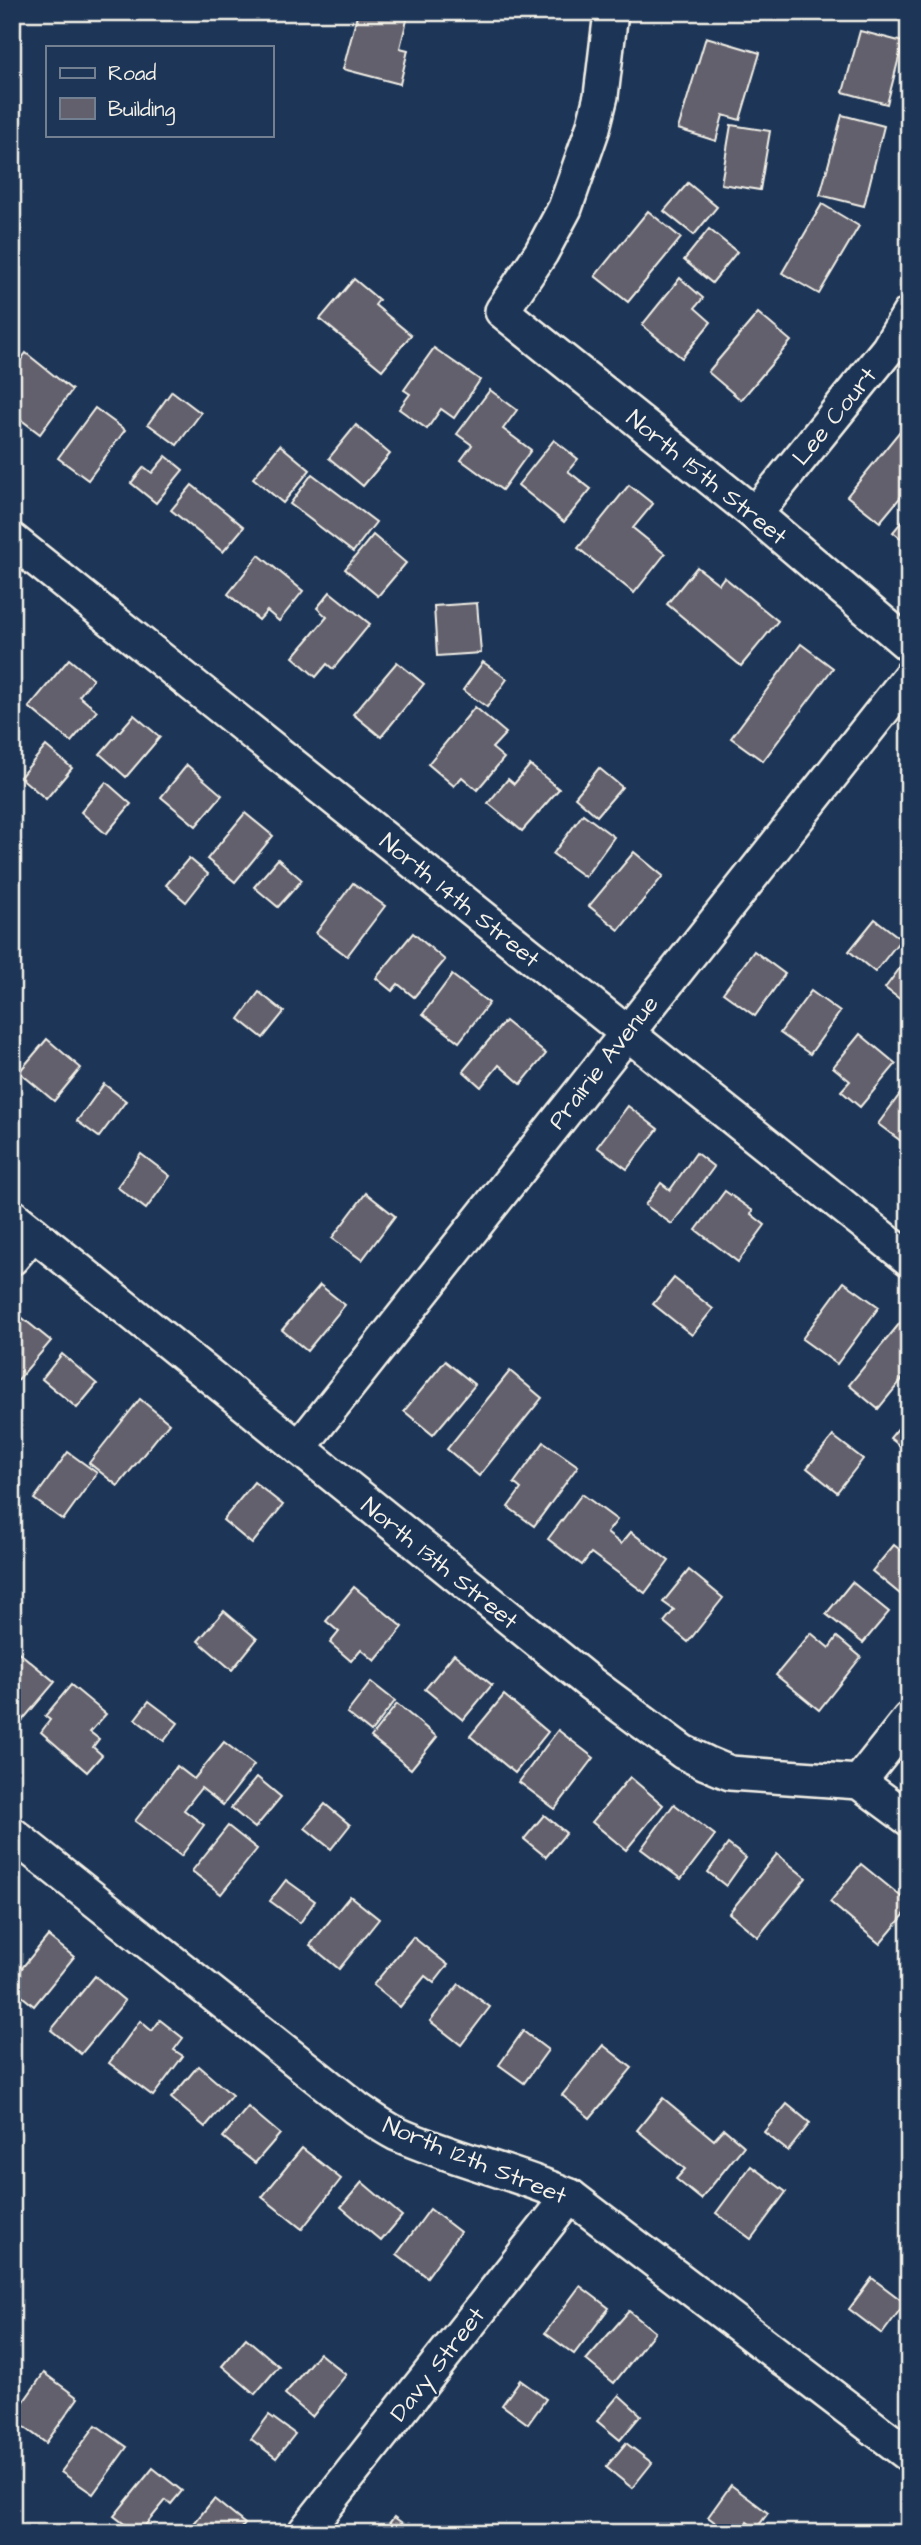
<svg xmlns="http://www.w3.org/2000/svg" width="921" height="2545" font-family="'Architects Daughter',sans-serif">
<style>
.building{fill:#62606d;stroke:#f4f1e8;stroke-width:2}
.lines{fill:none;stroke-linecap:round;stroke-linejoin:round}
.street-casing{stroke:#f4f1e8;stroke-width:38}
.street{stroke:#1d3557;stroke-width:33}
.labels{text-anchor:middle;stroke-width:5;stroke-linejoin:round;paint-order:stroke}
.street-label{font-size:24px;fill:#f4f1e8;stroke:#1d3557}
</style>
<rect width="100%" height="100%" fill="#1d3557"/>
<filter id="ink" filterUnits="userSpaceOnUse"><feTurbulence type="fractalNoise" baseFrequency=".0143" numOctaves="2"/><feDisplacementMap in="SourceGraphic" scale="14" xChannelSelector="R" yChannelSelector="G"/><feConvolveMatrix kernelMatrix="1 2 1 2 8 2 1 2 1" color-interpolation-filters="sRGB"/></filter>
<g filter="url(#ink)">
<g class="building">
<path d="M358 12H409L400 48 408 50 400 84 343 69Z"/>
<path d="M860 31 903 42 887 104 843 92Z"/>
<path d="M706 37 760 53 740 120 723 115 716 141 678 129Z"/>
<path d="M842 115 884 126 864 206 820 195Z"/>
<path d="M731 125 770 131 760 190 721 184Z"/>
<path d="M688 183 717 207 694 235 664 211Z"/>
<path d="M822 204 859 226 819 294 782 273Z"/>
<path d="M648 211 681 238 628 302 595 276Z"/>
<path d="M709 229 737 252 712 283 684 260Z"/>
<path d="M680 278 703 298 695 308 711 322 682 358 642 325Z"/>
<path d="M354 279 379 300 375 305 411 335 382 370 320 319Z"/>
<path d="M758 313 791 341 741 400 708 372Z"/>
<path d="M434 348 480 380 454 418 441 409 427 429 399 409 410 394 404 390Z"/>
<path d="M26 353 72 390 40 434 12 413V395L18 387 12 383V371Z"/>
<path d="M490 390 517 410 503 429 531 450 502 490 461 460 472 445 457 434Z"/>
<path d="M172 391 201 413 177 445 148 424Z"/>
<path d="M95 408 125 430 88 480 58 458Z"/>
<path d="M356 425 390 454 363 486 329 458Z"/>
<path d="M904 426 909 431V487L880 522 847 496Z"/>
<path d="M554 440 578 459 568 471 591 489 564 522 518 485Z"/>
<path d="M280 445 310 470 283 503 253 478Z"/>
<path d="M166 456 183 470 156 503 131 483 144 467 152 473Z"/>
<path d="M312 474 376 522 353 552 290 504Z"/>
<path d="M192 485 244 527 223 552 171 510Z"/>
<path d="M629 485 653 504 633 528 665 554 634 593 578 548Z"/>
<path d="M909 513V545L893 532Z"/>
<path d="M373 535 406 563 378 596 345 569Z"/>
<path d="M259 555 303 591 279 621 267 611 259 620 228 594Z"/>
<path d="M697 567 719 584 724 577 778 621 741 666 667 604Z"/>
<path d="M330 592 370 624 333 669 327 664 316 677 293 657 327 617 317 608Z"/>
<path d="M477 603 481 653 437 656 434 606Z"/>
<path d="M801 644 833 668 763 761 731 738Z"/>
<path d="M69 659 93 679 79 696 97 711 71 742 29 707Z"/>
<path d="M397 662 424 684 381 737 353 714Z"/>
<path d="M483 662 507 679 487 707 463 690Z"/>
<path d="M475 707 506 733 492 748 504 758 477 790 462 777 454 786 428 764Z"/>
<path d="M134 715 160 737 126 777 100 754Z"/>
<path d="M46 746 72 768 46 799 20 777Z"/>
<path d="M187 765 222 795 196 826 161 797Z"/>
<path d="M530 765 559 789 522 831 488 803 508 779 514 784Z"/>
<path d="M599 768 622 787 597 816 575 797Z"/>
<path d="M106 782 131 804 106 834 81 812Z"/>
<path d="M245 813 273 836 235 882 207 859Z"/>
<path d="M583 814 614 837 585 877 553 854Z"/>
<path d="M634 852 663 876 619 930 589 906Z"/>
<path d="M189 858 208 874 186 902 166 885Z"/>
<path d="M278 859 302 880 278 907 254 887Z"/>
<path d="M353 883 385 906 347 956 316 933Z"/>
<path d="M875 919 901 939 875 972 849 951Z"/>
<path d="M413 933 445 960 414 997 398 984 392 991 376 978Z"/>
<path d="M754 951 785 974 755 1016 723 993Z"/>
<path d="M909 956V1006L885 988Z"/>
<path d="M452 975 489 1003 459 1042 423 1014Z"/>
<path d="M811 991 840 1012 810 1054 780 1033Z"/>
<path d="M259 992 284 1012 263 1038 239 1019Z"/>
<path d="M505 1021 546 1054 521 1084 499 1065 481 1087 463 1071Z"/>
<path d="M860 1034 896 1064 860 1107 841 1091 850 1081 833 1067Z"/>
<path d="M47 1039 81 1068 54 1101 19 1072Z"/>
<path d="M104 1084 126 1101 99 1137 77 1121Z"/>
<path d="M903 1090 909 1095V1147L878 1124Z"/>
<path d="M628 1106 658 1129 627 1169 597 1147Z"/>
<path d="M696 1153 714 1167 672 1224 645 1205 661 1183 670 1190Z"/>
<path d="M141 1154 170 1176 146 1209 117 1187Z"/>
<path d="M725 1191 753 1211 751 1214 765 1225 738 1262 696 1230Z"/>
<path d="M366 1193 395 1216 362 1260 332 1238Z"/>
<path d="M674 1278 713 1309 692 1335 653 1304Z"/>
<path d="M844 1282 879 1307 837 1364 802 1339Z"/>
<path d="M320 1285 345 1305 307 1351 282 1330Z"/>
<path d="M20 1316 51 1341 12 1387V1325Z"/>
<path d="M900 1323 909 1330V1371L878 1409 849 1385Z"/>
<path d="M62 1354 97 1384 77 1408 42 1379Z"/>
<path d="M445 1361 475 1385 433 1435 404 1411Z"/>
<path d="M510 1371 542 1398 479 1476 447 1449Z"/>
<path d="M140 1399 169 1423 118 1486 89 1463Z"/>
<path d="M909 1415V1446L905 1450 890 1438Z"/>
<path d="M833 1436 863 1459 837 1492 807 1468Z"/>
<path d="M544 1442 578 1466 534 1526 508 1507 521 1489 514 1483Z"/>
<path d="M68 1452 97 1473 63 1520 34 1499Z"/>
<path d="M254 1482 283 1505 252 1544 223 1520Z"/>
<path d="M582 1494 617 1520 607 1533 621 1544 631 1532 669 1561 645 1593 591 1553 582 1565 548 1539Z"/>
<path d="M894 1545 909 1557V1593L905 1598 872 1571Z"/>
<path d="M689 1570 723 1598 688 1642 664 1622 674 1610 663 1602Z"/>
<path d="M852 1582 889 1612 863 1643 826 1614Z"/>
<path d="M354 1587 403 1627 375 1661 361 1649 351 1661 330 1643 339 1632 326 1621Z"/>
<path d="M224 1611 257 1639 232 1670 198 1641Z"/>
<path d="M811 1633 829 1648 837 1637 861 1657 819 1710 776 1675Z"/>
<path d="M16 1650 55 1682 20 1723 12 1716V1655Z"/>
<path d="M454 1654 492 1685 463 1720 425 1689Z"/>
<path d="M371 1682 395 1701 371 1732 347 1713Z"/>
<path d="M71 1685 106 1714 90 1732 99 1739 93 1747 102 1755 87 1772 41 1732 50 1720 45 1716Z"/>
<path d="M504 1695 548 1732 515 1773 470 1736Z"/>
<path d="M149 1701 178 1723 164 1741 135 1719Z"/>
<path d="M397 1704 437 1737 411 1769 371 1737Z"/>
<path d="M558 1730 594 1758 555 1809 519 1782Z"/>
<path d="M224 1742 254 1765 223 1805 201 1788 184 1810 204 1825 181 1856 135 1821 177 1766 194 1779Z"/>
<path d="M257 1777 281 1797 255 1828 231 1808Z"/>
<path d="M630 1777 663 1805 626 1850 592 1822Z"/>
<path d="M325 1804 350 1825 331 1849 305 1828Z"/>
<path d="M674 1804 715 1835 681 1879 641 1849Z"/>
<path d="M544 1815 566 1833 546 1857 524 1839Z"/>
<path d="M228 1826 257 1849 221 1894 192 1871Z"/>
<path d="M728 1844 746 1858 726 1886 708 1872Z"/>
<path d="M777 1854 806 1878 758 1937 729 1913Z"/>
<path d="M861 1864 909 1903V1909L880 1944 830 1902Z"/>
<path d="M286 1880 315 1901 300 1923 270 1901Z"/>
<path d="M350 1896 379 1919 339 1969 310 1945Z"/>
<path d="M48 1936 74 1957 34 2006 12 1988V1980Z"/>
<path d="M413 1937 448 1965 434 1983 425 1976 400 2007 373 1985Z"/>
<path d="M95 1976 125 2001 81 2054 51 2030Z"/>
<path d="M459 1984 490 2007 461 2045 430 2021Z"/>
<path d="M160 2020 183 2038 174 2050 183 2056 153 2096 109 2063 140 2021 152 2031Z"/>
<path d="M523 2031 548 2050 524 2083 499 2065Z"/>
<path d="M603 2045 632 2068 590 2118 562 2095Z"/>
<path d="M198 2066 232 2095 205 2127 171 2098Z"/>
<path d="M663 2098 714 2140 724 2129 744 2146 701 2199 676 2179 685 2169 637 2130Z"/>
<path d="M787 2104 810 2123 788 2151 764 2132Z"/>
<path d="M248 2107 280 2134 255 2163 223 2137Z"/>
<path d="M302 2148 341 2179 302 2229 262 2197Z"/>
<path d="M751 2166 786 2192 751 2239 716 2213Z"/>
<path d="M362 2182 402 2216 381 2241 341 2207Z"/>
<path d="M430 2209 460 2232 427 2277 397 2254Z"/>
<path d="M872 2278 905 2303 882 2334 849 2309Z"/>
<path d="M580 2286 609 2308 574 2354 545 2333Z"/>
<path d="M629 2311 655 2332 614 2383 586 2360Z"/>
<path d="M246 2338 279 2366 255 2394 222 2366Z"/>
<path d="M319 2353 346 2375 312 2417 285 2394Z"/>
<path d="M44 2373 78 2398 46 2443 12 2418Z"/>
<path d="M520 2380 546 2399 528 2424 502 2405Z"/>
<path d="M619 2395 641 2415 620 2440 597 2421Z"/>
<path d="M269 2415 295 2434 276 2458 251 2439Z"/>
<path d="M96 2425 127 2447 93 2494 61 2472Z"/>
<path d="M626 2443 652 2463 632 2488 606 2467Z"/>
<path d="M153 2468 182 2491 171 2504 166 2500 139 2533H136L114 2516Z"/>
<path d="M731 2485 768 2513 756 2529 747 2522 739 2533H729L708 2517Z"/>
<path d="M214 2499 245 2524 238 2533H186Z"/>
<path d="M394 2517 416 2533H382Z"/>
</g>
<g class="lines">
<g class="street-casing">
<g id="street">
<path d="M611 12 601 96 593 128 565 208 541 253 502 311 755 514 909 645"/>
<path d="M755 514 888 349 909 314"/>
<path d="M12 540 909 1259"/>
<path d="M12 1216 590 1683 683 1752 706 1763 730 1773 859 1782 909 1819"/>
<path d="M12 1258 33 1233"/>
<path d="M299 1448 909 677"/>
<path d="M859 1782 909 1719"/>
<path d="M12 1834 356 2108C369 2117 383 2127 397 2134 453 2159 514 2172 570 2196L909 2455"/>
<path d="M304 2533 570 2196"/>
</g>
</g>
<use href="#street" class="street"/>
</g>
</g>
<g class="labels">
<g class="street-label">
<text transform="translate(834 416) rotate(-51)" y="8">Lee Court</text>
<text transform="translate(707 477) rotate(39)" y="8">North 15th Street</text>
<text transform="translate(460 900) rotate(39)" y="8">North 14th Street</text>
<text transform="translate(603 1062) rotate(-52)" y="8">Prairie Avenue</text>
<text transform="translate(440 1563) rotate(39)" y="8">North 13th Street</text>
<text transform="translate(475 2160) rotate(22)" y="8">North 12th Street</text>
<text transform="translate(437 2364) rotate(-52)" y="8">Davy Street</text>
</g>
</g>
<rect width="921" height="2545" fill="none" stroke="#1d3557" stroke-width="42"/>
<rect x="21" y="21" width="879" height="2503" fill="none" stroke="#f4f1e8" stroke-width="2.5" filter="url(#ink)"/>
<rect x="46" y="46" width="228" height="91" fill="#1d3557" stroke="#738091" stroke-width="2"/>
<rect x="60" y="68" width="35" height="10" fill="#1d3557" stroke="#738091" stroke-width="2"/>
<text x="108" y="80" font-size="21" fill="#f4f1e8">Road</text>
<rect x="60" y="98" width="35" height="21" fill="#62606d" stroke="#738091" stroke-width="2"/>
<text x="108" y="116" font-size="21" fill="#f4f1e8">Building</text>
</svg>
